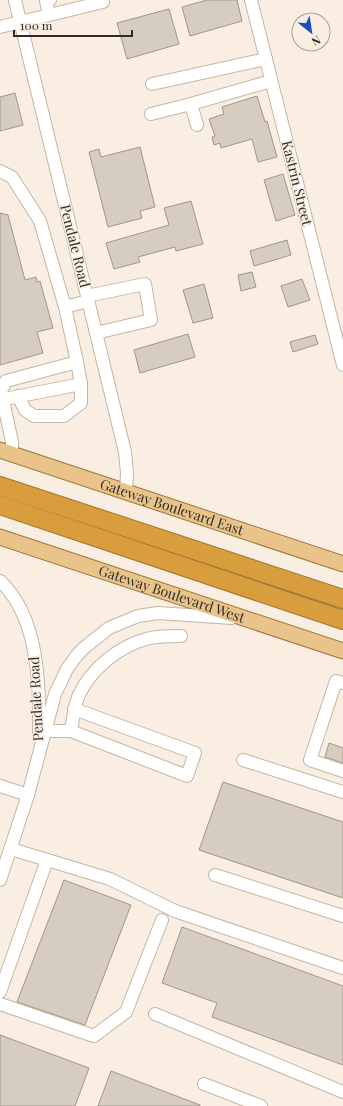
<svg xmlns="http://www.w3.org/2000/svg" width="343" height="1106" font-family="'Playfair Display',serif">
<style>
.building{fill:#d7ccc0;stroke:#a0968a}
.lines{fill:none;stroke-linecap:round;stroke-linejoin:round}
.minor-casing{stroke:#c0b6aa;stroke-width:14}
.major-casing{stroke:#9d7535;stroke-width:17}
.highway-casing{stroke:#9d7535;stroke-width:20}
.minor{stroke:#fff;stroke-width:12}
.major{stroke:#e8c48a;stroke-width:15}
.highway{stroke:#d89d3c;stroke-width:18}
.labels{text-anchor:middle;stroke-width:3;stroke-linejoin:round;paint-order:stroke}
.street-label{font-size:14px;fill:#302b27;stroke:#f9eee1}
</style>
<rect width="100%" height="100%" fill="#f9eee1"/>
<g class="building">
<path d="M207 0H237L242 21 190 36 182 7Z"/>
<path d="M169 9 179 44 127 59 117 23Z"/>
<path d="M15 93 23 125 0 131V97Z"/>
<path d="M257 96 265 122 267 121 277 157 258 162 252 139 221 148 220 143 214 145 212 137 215 136 209 119 224 114 222 107Z"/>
<path d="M140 147 155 207 140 211 142 218 108 227 89 152 99 149 101 157Z"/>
<path d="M283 174 295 215 276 221 264 180Z"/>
<path d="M191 201 203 244 176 251 175 247 138 257 140 262 114 269 106 243 169 225 164 208Z"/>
<path d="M0 213 8 215 25 280 36 277 37 282 40 281 53 328 37 332 43 353 0 365Z"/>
<path d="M287 240 291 255 254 266 250 251Z"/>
<path d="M252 272 256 287 241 291 238 275Z"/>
<path d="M302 279 310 300 288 307 281 286Z"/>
<path d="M204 284 213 318 193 323 183 290Z"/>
<path d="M188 334 195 357 140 373 134 350Z"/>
<path d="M315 335 318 344 293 352 290 342Z"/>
<path d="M329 743 343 748V763L325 757Z"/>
<path d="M223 782 343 822V898L199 850Z"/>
<path d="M64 880 131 905 85 1025 17 1002Z"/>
<path d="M182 927 343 986V1065L212 1017 217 1003 162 983Z"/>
<path d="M0 1035 89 1068 75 1106H0Z"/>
<path d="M111 1071 200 1105V1106H98Z"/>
</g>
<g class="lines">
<g class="minor-casing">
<g id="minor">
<path d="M15 0 125 452 127 473 126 492"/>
<path d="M251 0 343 365"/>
<path d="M49 15 46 1 50 0"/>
<path d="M0 27 103 2 102 0"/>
<path d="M152 84 266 59"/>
<path d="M151 114 191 104"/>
<path d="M197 125 191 104 271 81"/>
<path d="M0 171 12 177 40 221 65 307 88 301"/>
<path d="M87 296 145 284 151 320 96 333"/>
<path d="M18 396 25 410 34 416H64L81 403V384L77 362"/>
<path d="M10 398 81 384"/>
<path d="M12 454V442L1 391 6 381 77 362 65 307"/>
<path d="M0 581C39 617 40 686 39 735"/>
<path d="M343 683 336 681 310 760 343 771"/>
<path d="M45 731H71L187 776 195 753 74 709"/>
<path d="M71 731C73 720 74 708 78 697 90 669 120 645 150 638 160 636 170 636 181 636"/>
<path d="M243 760 343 792"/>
<path d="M0 786 28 795"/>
<path d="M11 849 110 879 175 911 343 968"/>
<path d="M215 875 343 916"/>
<path d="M0 880 28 795 55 694 67 669 77 655 85 647 109 628 138 616 158 613 232 618"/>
<path d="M0 992 47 860"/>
<path d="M0 1004 94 1036 126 1012 162 920"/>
<path d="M155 1014 343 1092"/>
<path d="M204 1084 261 1106"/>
</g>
</g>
<g class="major-casing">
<g id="major">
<path id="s1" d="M0 450 343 564"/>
<path id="s2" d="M0 537 343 651"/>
</g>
</g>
<g class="highway-casing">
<g id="highway">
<path d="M0 486 343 599"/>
<path d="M0 505 343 620"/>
</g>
</g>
<use href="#minor" class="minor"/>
<use href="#major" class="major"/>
<use href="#highway" class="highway"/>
</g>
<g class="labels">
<g class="street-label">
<text transform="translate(297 183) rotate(76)" y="5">Kastrin Street</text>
<text transform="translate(75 246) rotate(76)" y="5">Pendale Road</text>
<text dy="5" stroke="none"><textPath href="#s1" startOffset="181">Gateway Boulevard East</textPath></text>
<text dy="5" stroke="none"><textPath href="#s2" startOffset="181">Gateway Boulevard West</textPath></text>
<text transform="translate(36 699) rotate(-93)" y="5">Pendale Road</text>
</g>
</g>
<g transform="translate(311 32) rotate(150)"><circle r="19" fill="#f9eee1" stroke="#a9a097"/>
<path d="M0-3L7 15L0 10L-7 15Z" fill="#184fbb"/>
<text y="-6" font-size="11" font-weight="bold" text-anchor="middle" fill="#302b27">N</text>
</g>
<path d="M14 30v6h118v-6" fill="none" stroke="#302b27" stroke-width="2"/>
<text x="20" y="30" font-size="12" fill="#302b27" stroke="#f9eee1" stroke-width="3" paint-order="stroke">100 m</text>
</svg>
